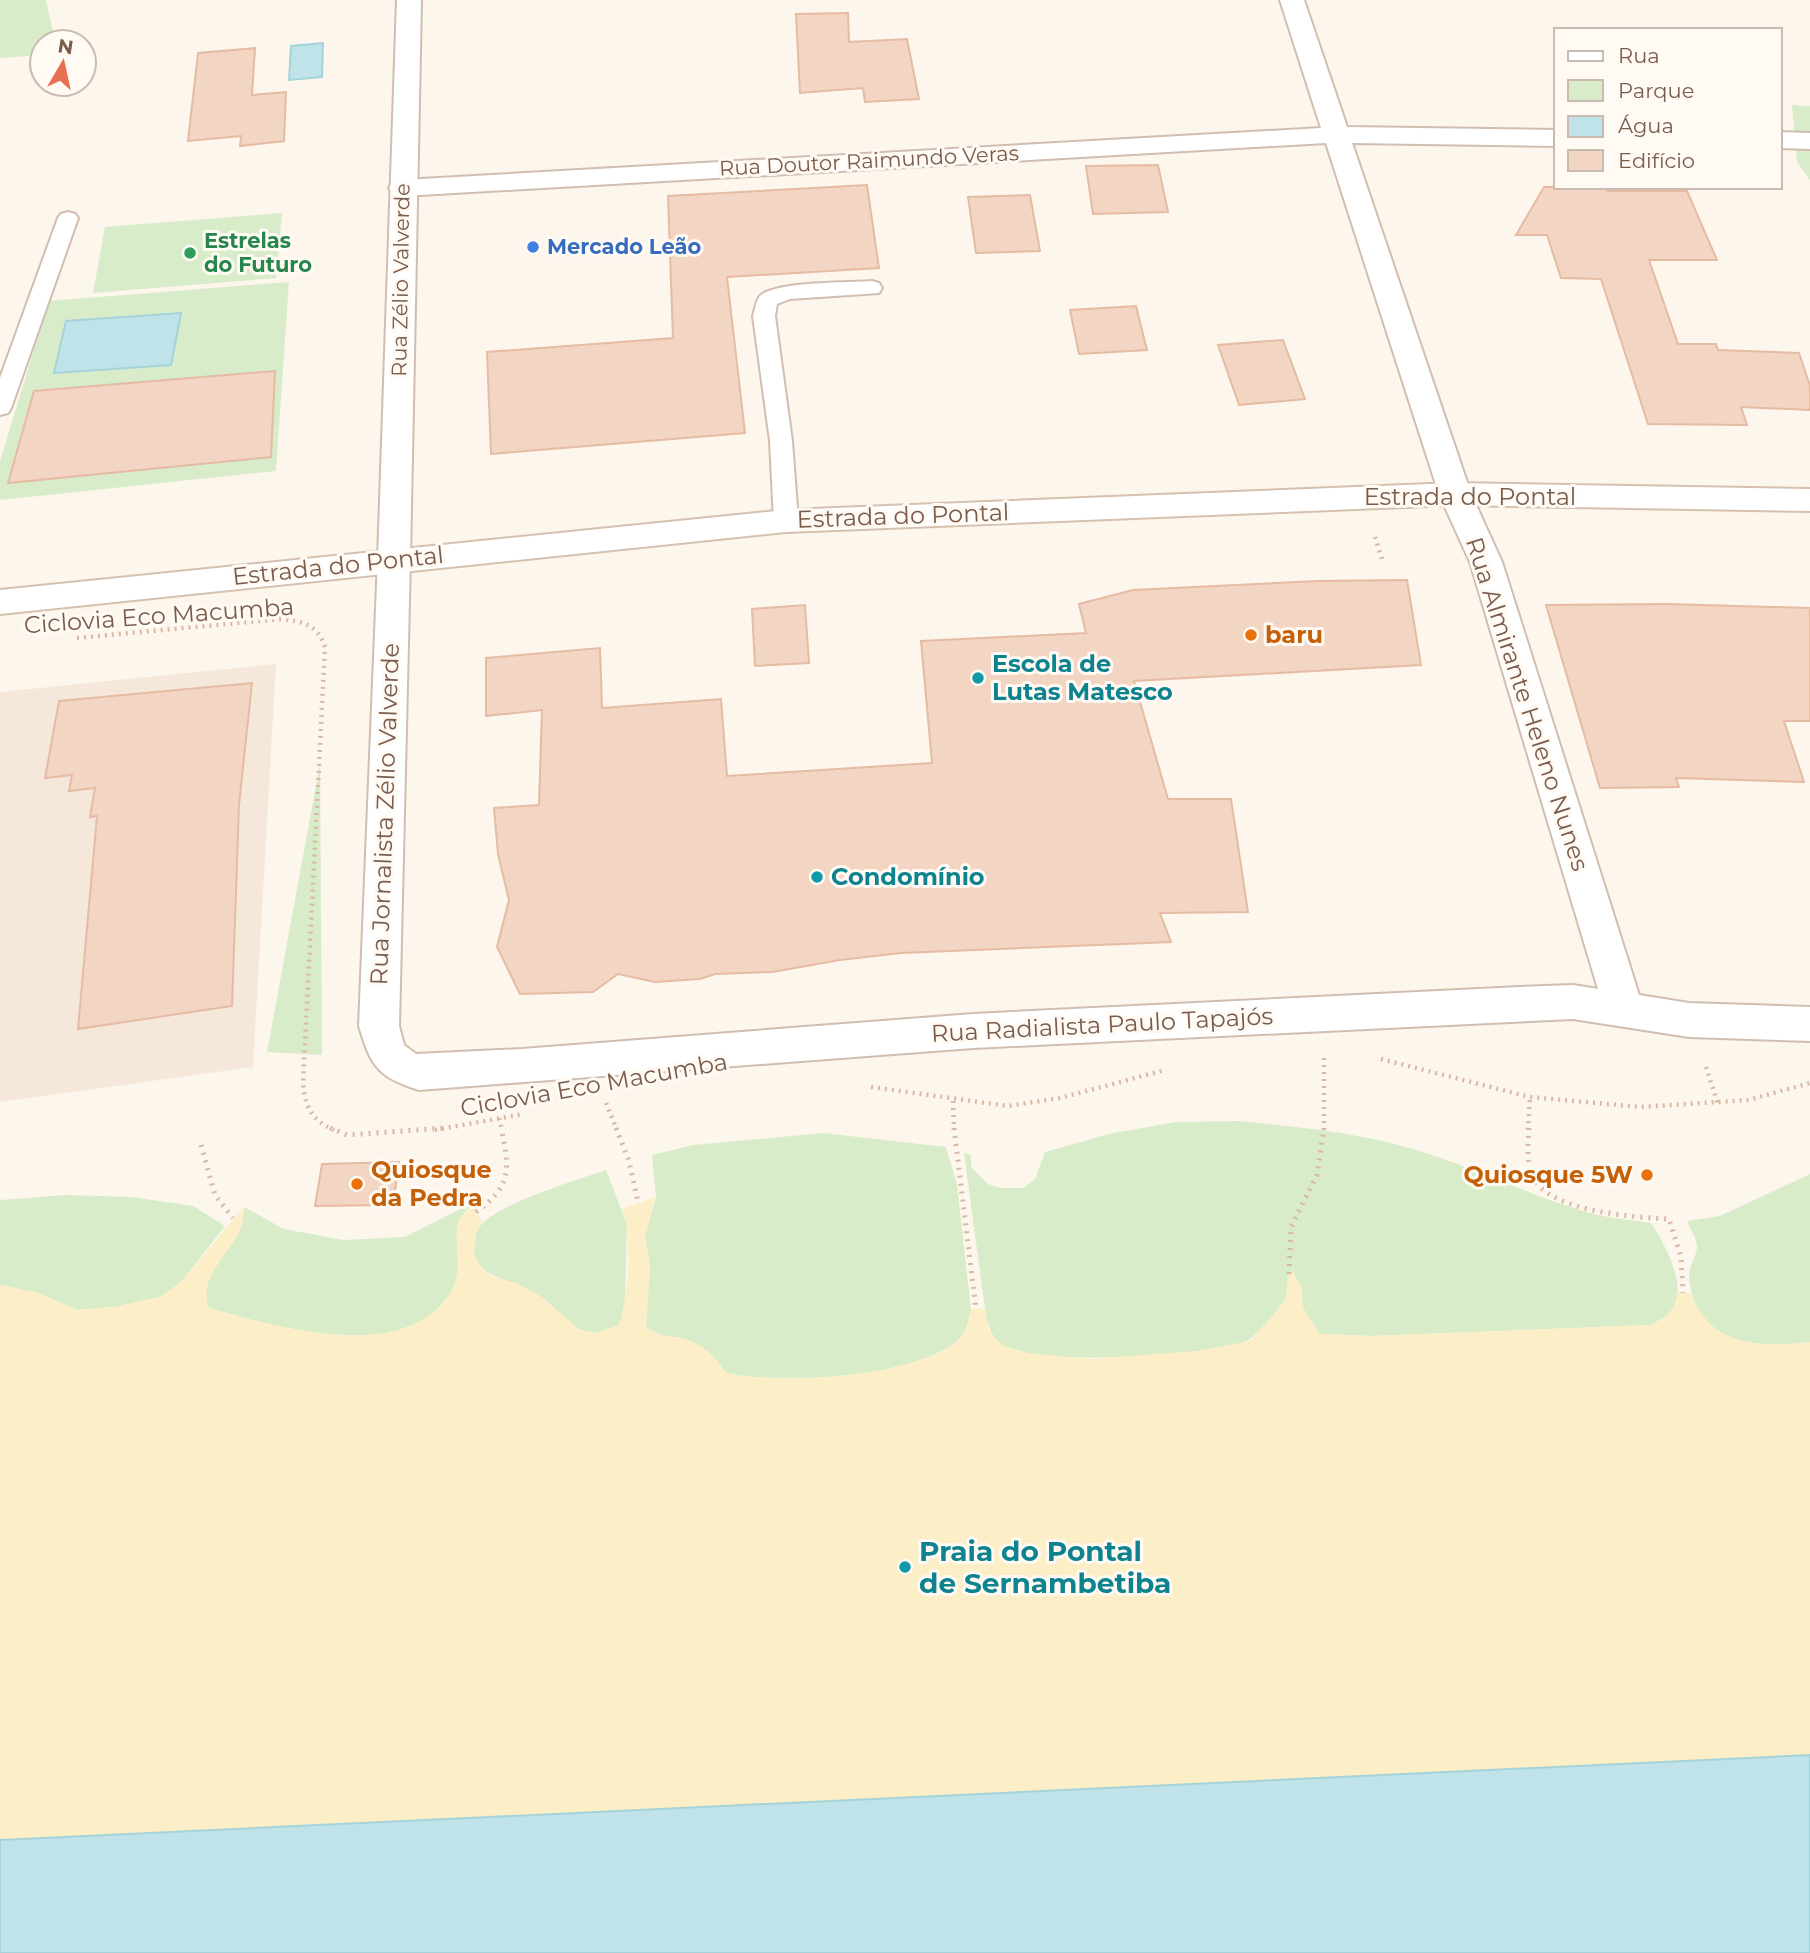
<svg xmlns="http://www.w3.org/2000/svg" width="1810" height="1953" font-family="Montserrat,sans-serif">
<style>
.residential{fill:#f5e8da}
.green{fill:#d8ecc9}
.sand{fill:#fcefc7}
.water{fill:#bfe3e8;stroke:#a5d3da;stroke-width:2}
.building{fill:#f3d5c3;stroke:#e6bba3;stroke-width:2}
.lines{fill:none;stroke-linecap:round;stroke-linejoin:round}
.service-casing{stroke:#d1beb0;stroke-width:4}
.minor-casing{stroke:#d1beb0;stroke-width:4}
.tertiary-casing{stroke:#d1beb0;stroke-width:4}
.secondary-casing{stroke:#d6c0b0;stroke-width:4}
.path-far1{stroke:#d9b8a5;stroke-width:4.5;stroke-dasharray:2 5;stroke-linecap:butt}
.path{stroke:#d9b8a5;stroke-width:5;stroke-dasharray:2 6;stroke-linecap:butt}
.service{fill:#fff;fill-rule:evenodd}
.minor{fill:#fff;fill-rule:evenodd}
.tertiary{fill:#fff;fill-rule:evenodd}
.secondary{fill:#fff;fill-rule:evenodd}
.shop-dot{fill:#3f7fe0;stroke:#fffaf3;stroke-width:2.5}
.leisure-dot{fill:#2e9e5b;stroke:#fffaf3;stroke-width:2.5}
.food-dot{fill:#e8710a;stroke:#fffaf3;stroke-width:2.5}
.culture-dot{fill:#0f9aa8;stroke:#fffaf3;stroke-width:2.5}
.labels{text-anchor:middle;stroke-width:6;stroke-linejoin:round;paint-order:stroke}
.far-street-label{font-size:21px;fill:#7a5c4d;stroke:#fffaf3}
.far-leisure-label{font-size:21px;font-weight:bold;fill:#27864d;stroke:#fffaf3;text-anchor:start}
.far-shop-label{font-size:21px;font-weight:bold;fill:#366cbe;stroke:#fffaf3;text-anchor:start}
.street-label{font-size:24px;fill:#7a5c4d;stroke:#fffaf3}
.food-label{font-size:24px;font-weight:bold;fill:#c56008;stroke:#fffaf3;text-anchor:start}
.culture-label{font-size:24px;font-weight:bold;fill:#0d838f;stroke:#fffaf3;text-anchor:start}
.near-culture-label{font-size:28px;font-weight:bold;fill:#0d838f;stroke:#fffaf3;text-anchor:start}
</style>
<rect width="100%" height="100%" fill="#fdf6ec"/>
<path class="residential" d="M276 664 253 1067 0 1102V692Z"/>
<g class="green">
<path d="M0 0H46L55 42H42V55L0 58Z"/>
<path d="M1792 105 1810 106V180L1797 162Z"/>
<path d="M282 213 276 278 93 293 105 227Z"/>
<path d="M289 282 276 471 0 500V461L49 301Z"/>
<path d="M320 764 322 1055 267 1052Z"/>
<path d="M1239 1121C1298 1127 1356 1132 1413 1149 1476 1167 1534 1199 1598 1215 1615 1219 1634 1220 1651 1223 1664 1242 1687 1285 1674 1308 1670 1316 1659 1320 1651 1325L1372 1336 1319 1334 1303 1308 1301 1286 1288 1277C1288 1284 1288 1291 1286 1298 1284 1304 1253 1339 1247 1341 1208 1356 1038 1367 1003 1346 990 1337 988 1323 985 1309L964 1153 971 1155V1167L988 1184 1001 1188H1023L1035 1179 1045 1152 1113 1133 1177 1122Z"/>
<path d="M823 1133 946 1147 957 1184 971 1309C968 1322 966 1334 956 1342 911 1378 780 1385 726 1373 718 1361 707 1348 693 1342 677 1334 660 1340 646 1326L650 1267 645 1236 656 1197 652 1155 693 1145Z"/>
<path d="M606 1170 627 1224 625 1303 620 1325C577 1347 568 1315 538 1295 510 1277 460 1278 477 1231 486 1207 580 1179 606 1170Z"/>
<path d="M1810 1174V1342C1756 1349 1695 1344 1689 1278 1688 1267 1697 1257 1697 1246 1697 1239 1690 1228 1687 1221L1720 1216Z"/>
<path d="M66 1195 131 1197 193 1206 225 1226 182 1281 161 1297 114 1307 77 1310 38 1293 0 1285V1200Z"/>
<path d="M471 1204C467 1211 458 1219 457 1227 455 1248 463 1269 452 1290 408 1367 276 1327 209 1308 196 1275 234 1252 242 1224 243 1219 243 1212 244 1207L284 1229 343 1240 405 1237Z"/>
</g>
<path class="sand" d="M656 1197 645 1236 650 1267 646 1326C660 1340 677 1334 693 1342 707 1348 718 1361 726 1373 780 1385 911 1378 956 1342 966 1334 968 1322 971 1309H985L989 1330 995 1338 1004 1346 1028 1353 1090 1359 1197 1351 1250 1341 1286 1301 1288 1277 1292 1270 1301 1286 1303 1308 1319 1334 1372 1336 1651 1325C1668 1315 1676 1311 1677 1291L1691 1294C1711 1347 1761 1348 1810 1342V1755L0 1840V1285L38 1293 77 1310 114 1307 161 1297 182 1281 244 1207C243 1212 243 1219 242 1224 234 1252 196 1275 209 1308 276 1327 409 1367 452 1290 463 1269 455 1248 457 1227 458 1219 467 1211 471 1204L482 1222 476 1233 474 1254 480 1266 493 1277 517 1283 540 1296 580 1330 596 1333 619 1325C629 1290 632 1244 623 1208Z"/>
<g class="water">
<path d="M323 43 322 77 289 80 291 46Z"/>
<path d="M181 313 171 365 54 373 66 321Z"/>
<path d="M1810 1755V1953H0V1840Z"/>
</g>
<g class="building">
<path d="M848 13 849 42 907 39 919 99 865 102 863 88 800 93 796 14Z"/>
<path d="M255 48 252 95 286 92 284 141 240 146 241 136 188 141 198 53Z"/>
<path d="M1158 165 1168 212 1093 214 1086 166Z"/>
<path d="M867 185 879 268 727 277 745 433 491 454 487 352 673 338 668 196Z"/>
<path d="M1544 187H1603L1608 191H1687L1717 260H1649L1678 344H1716L1718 350 1799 353 1810 386V410L1741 407 1747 425 1648 424 1601 279 1561 278 1547 235H1516Z"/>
<path d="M1030 195 1040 251 976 253 968 197Z"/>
<path d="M1136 306 1147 350 1079 354 1070 310Z"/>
<path d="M1283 340 1305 399 1239 405 1218 345Z"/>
<path d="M275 371 271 457 8 483 34 391Z"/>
<path d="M1407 580 1421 665 1134 681 1168 799H1231L1248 912 1160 913 1171 942 901 953 840 960 772 972 715 974 700 979 655 982 618 974 593 992 520 994 497 947 509 900 498 854 494 808 539 805 542 710 486 716V658L600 648 602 708 721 699 727 776 932 763 921 641 1086 633 1079 604 1133 590 1318 581Z"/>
<path d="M1667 604 1810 608V721H1784L1804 782 1676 778 1679 787 1600 788 1546 605Z"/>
<path d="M805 605 809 663 755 666 752 609Z"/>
<path d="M252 683 239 805 232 1006 78 1029 97 816 90 817 95 788 69 791 72 775 45 778 59 701Z"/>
<path d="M399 1162 393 1205 315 1206 322 1164Z"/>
</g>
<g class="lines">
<g class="service-casing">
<g id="service">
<path d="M68 212 75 214 78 218 11 408 8 413 0 415V378L58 218 61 214Z"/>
<path d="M872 281 879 283 882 288 879 293 790 299 777 304 775 316 792 441 798 521 794 527 786 529 778 527 774 521 770 441 753 316C755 310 756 299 761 295 780 281 847 283 872 281Z"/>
</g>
</g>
<g class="minor-casing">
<g id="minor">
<path d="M1280 0H1304L1347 127 1556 130V146L1352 143 1471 494 1502 562 1639 995 1689 1003 1810 1007V1041L1689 1037 1573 1019 973 1048 419 1090C378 1077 371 1067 359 1026L378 559 383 551 394 547 405 551 410 559 399 1026 404 1045 416 1054 522 1049 973 1014 1519 987 1573 985 1598 989 1470 562 1439 494 1326 143 403 196 393 194 389 188 393 182 403 180 1321 128Z"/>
<path d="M1780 132 1810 133V149L1780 148Z"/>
</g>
</g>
<g class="tertiary-casing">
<path id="tertiary" d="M397 0H421L410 559 405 567 394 571 383 567 378 559Z"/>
</g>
<g class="secondary-casing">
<path id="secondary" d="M1455 483 1810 489V511L1455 505 786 532 0 614V590L786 510Z"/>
</g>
<g class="path-far1">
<path d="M1375 537 1382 559"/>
<path d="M77 638 281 619C302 621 318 625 325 647L303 1083C305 1106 311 1120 334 1130"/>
<path d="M1381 1059 1530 1097 1640 1107 1748 1100 1810 1083"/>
<path d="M1706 1067 1718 1104"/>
<path d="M871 1087 1008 1106 1060 1098 1165 1070"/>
<path d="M953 1101 954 1130"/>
<path d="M606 1103 617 1130"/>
<path d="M499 1118 502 1130"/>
<path d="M435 1130 523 1114"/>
<path d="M1324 1130V1058"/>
<path d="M1528 1130 1530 1097"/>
</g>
<g class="path">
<path d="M330 1128 347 1135 445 1128"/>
<path d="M616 1128 629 1161 638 1202"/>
<path d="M954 1128 976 1309"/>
<path d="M1529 1128C1528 1143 1526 1162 1533 1177 1549 1212 1635 1217 1669 1219L1681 1257 1683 1293"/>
<path d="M201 1145 215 1195 233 1218"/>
<path d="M476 1212C512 1186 510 1169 501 1128"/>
<path d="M1289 1274 1291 1227 1317 1175 1324 1128"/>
</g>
<use href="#service" class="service"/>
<use href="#minor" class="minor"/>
<use href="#tertiary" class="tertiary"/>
<use href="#secondary" class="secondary"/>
</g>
<circle class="shop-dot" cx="533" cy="247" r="7"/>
<circle class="leisure-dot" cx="190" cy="253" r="7"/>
<g class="food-dot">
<circle cx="1251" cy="635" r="7"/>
<circle cx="1647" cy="1175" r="7"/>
<circle cx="357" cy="1184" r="7"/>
</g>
<g class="culture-dot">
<circle cx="978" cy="678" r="7"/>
<circle cx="817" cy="877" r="7"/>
<circle cx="905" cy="1567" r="7"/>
</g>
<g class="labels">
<g class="far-street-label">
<text transform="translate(869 161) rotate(-3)" y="7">Rua Doutor Raimundo Veras</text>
<text transform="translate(401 280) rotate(-89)" y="7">Rua Zélio Valverde</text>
</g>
<g class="far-leisure-label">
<text x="204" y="248">Estrelas<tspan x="204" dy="24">do Futuro</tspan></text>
</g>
<g class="far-shop-label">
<text x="547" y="254">Mercado Leão</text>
</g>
<g class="street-label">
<text x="1470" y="505">Estrada do Pontal</text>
<text transform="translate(903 516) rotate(-2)" y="8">Estrada do Pontal</text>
<text transform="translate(338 566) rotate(-6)" y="8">Estrada do Pontal</text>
<text transform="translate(159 616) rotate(-4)" y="8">Ciclovia Eco Macumba</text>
<text transform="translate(1527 704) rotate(72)" y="8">Rua Almirante Heleno Nunes</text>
<text transform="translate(385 814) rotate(-88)" y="8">Rua Jornalista Zélio Valverde</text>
<text transform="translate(1102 1025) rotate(-3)" y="8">Rua Radialista Paulo Tapajós</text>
<text transform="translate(594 1085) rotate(-10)" y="8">Ciclovia Eco Macumba</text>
</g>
<g class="food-label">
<text x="1265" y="643">baru</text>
<text x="371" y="1178">Quiosque<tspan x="371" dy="28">da Pedra</tspan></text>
<text x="1633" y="1183" text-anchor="end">Quiosque 5W</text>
</g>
<g class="culture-label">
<text x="992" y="672">Escola de<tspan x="992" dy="28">Lutas Matesco</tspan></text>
<text x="831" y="885">Condomínio</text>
</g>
<g class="near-culture-label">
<text x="919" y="1561">Praia do Pontal<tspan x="919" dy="32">de Sernambetiba</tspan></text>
</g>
</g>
<rect x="1554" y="28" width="228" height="161" fill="#fffaf3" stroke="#cabbb1" stroke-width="2"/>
<rect x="1568" y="51" width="35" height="10" fill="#ffffff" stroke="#cabbb1" stroke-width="2"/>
<text x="1618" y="63" font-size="21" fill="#7a5c4d">Rua</text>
<rect x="1568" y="80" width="35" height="21" fill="#d8ecc9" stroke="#cabbb1" stroke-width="2"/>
<text x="1618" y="98" font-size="21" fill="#7a5c4d">Parque</text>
<rect x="1568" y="116" width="35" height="21" fill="#bfe3e8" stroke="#cabbb1" stroke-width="2"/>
<text x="1618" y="133" font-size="21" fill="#7a5c4d">Água</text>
<rect x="1568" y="150" width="35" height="21" fill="#f3d5c3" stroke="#cabbb1" stroke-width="2"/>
<text x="1618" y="168" font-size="21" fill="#7a5c4d">Edifício</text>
<g transform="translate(63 63) rotate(9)"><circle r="33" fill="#fffaf3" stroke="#cabbb1" stroke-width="2"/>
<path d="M0-5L12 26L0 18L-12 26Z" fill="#e76f51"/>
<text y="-10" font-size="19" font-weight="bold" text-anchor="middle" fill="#7a5c4d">N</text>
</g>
</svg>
